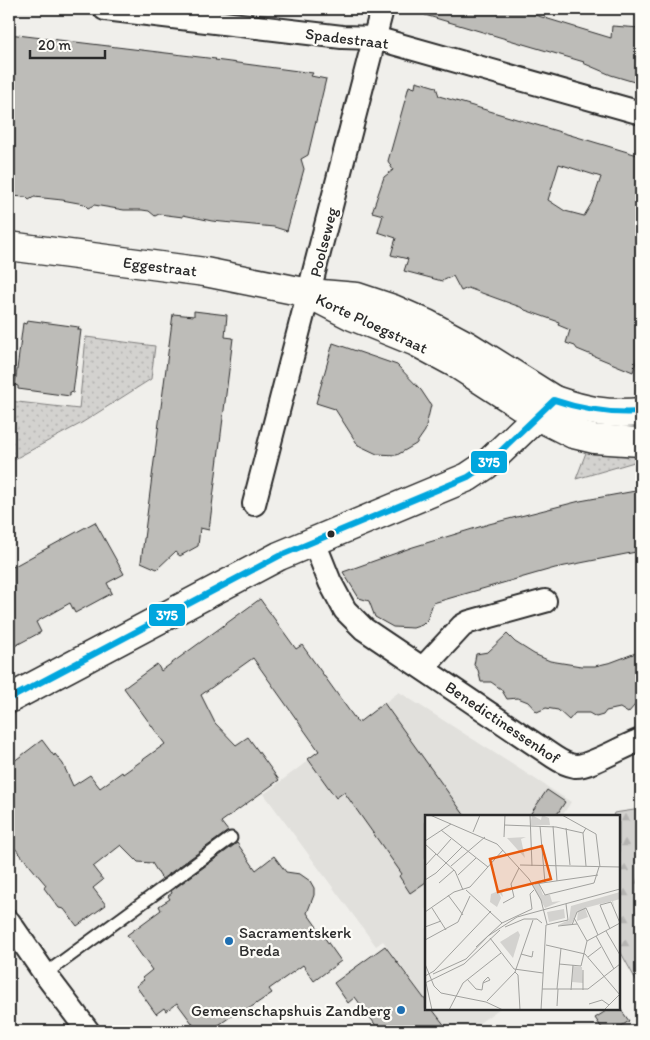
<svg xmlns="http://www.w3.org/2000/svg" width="650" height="1040" font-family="Itim,sans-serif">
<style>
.built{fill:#e1e0dc}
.grass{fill:url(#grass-dots);stroke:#7f7e7d}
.forest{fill:url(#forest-firs);stroke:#7f7e7d}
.building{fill:#bdbcb8;stroke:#2b2b2b;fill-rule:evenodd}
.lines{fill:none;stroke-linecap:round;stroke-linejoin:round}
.service-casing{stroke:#2b2b2b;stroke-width:15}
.minor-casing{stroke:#2b2b2b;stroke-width:26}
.tertiary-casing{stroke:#2b2b2b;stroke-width:31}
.service{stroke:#fdfcf7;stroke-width:11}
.minor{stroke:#fdfcf7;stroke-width:22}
.tertiary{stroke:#fdfcf7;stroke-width:28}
.bus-1-casing{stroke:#fdfcf7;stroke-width:10}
.bus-1{stroke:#00a6de;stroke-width:6}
.bus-dot{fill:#2b2b2b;stroke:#fdfcf7;stroke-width:2}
.poi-dot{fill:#1f6fb2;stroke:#fdfcf7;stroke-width:2}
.labels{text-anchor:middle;stroke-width:4.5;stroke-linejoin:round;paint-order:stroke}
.street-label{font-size:16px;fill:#2b2b2b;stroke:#fdfcf7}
.poi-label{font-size:16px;fill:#2b2b2b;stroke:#fdfcf7;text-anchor:start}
.inset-road{fill:none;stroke:#a1a19e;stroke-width:1}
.view{fill:#e8590c;fill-opacity:0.15;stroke:#e8590c;stroke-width:2.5}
.inset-edge{fill:none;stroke:#2b2b2b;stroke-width:2.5}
.line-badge{stroke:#fdfcf7;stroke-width:2}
.badge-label{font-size:14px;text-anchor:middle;font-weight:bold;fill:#fff}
</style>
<defs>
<pattern id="grass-dots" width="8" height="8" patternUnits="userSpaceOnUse" patternTransform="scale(1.25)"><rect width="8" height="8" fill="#d3d2cf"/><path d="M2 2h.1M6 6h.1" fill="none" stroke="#b5b4b2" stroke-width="1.8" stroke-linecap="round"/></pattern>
<pattern id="forest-firs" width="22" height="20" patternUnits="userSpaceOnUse" patternTransform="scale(1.25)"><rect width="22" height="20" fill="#d3d2cf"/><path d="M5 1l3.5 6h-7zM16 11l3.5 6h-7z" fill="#b5b4b2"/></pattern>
</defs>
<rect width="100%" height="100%" fill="#f0efeb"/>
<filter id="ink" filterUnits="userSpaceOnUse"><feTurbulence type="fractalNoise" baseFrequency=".02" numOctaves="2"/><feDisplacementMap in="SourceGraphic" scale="10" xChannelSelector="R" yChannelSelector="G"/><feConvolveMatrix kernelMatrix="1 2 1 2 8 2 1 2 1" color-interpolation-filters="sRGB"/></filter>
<g filter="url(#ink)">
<g class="built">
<path d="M399 692 571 802 562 816H426V1000L383 941 376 946 264 794Z"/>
<path d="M433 1009H499L468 1031H449Z"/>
</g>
<g class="grass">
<path d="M86 337 155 346 151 379 80 424 9 462V401L79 409Z"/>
<path d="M587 450 641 451V460L576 479Z"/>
</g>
<path class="forest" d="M641 809V989L620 951 619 943V816H613L614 813Z"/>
<g class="building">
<path d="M426 9H537L535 15 611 38 612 26 641 28V84L611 75 583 63 584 62 425 15Z"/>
<path d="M9 34 216 59 215 60 313 73 311 76 326 79 308 155 301 159 304 169 287 231 274 227 212 221 183 215V217L159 214 155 216 149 211 142 210H124L94 205 88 208 84 204 62 200 34 197 29 200 26 197 9 196V130L11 111H9Z"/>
<path d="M416 81 436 87 439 96 641 156V345L633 372 577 349 575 346 566 343 570 330 558 325 559 322 525 310 523 308 468 288 461 291 453 276 442 281 404 271 408 259 391 255 396 238 378 232 383 215 372 212 384 177 393 170 388 161 409 86 415 88ZM559 164 601 177 593 201 584 216 565 211 548 200Z"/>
<path d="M194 311 227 315 225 337 233 338 209 530 200 528 198 546 180 556 175 552 157 569 141 562 173 314 194 316Z"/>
<path d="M27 320 79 327 78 330H81L73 393 70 392V396L18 389V386L15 385 23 323 26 324Z"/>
<path d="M333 343 397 365 421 390 431 405 425 431 416 444 397 455 377 454 358 445 335 409 316 403Z"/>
<path d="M641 490V551L555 568 433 603 427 620 422 625 413 628 393 627 375 617 369 601 359 598 343 572 413 547 489 524 580 501Z"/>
<path d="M95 522 124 574 107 583 112 593 75 613 70 603 36 622 41 632 9 649V569Z"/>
<path d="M260 599 296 649 302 645 358 723 384 703 465 816H426V882L410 893 399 876 402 874 344 792 336 798 308 759 319 751 253 658 201 695 215 723 236 745 248 737 279 780 221 822 228 831 162 879 152 863 138 862 121 845 93 867 103 880 93 888 106 905 77 926 64 909 59 908 44 888 46 885 9 841V765L42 740 54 756 55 754 63 764 73 786 90 775 100 788 122 772 123 774 165 744 124 688 157 664 161 671Z"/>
<path d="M507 634 515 642 534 654 550 661 581 666H595L612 662 641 651V698L628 713 620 708 606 711 603 715 596 717 589 713H575L569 720 558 710 546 708 537 712 528 702 518 698 507 699 501 689 491 682H481L478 670 474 665 476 654 488 652Z"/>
<path d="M547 790 565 802 556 816H529Z"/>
<path d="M237 843 256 870 274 856 286 872 300 874 310 881 314 888V895L307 913 341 961 314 981 303 965 269 989 272 993 238 1016 236 1013 210 1031H198L177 1003 166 1011 164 1008 156 1014 136 986 144 980 142 978 152 970 127 935 161 910 159 906 170 899 168 896 172 893 171 891Z"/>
<path d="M385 946 426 1001V1009H432L449 1031H380L355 997 348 1003 334 983Z"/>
<path d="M619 1007 629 1021 614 1031H604L595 1018 609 1009H619Z"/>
</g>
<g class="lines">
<g class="service-casing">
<path id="service" d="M45 974 231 838"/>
</g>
<g class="minor-casing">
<g id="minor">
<path d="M105 9 342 37 375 38 641 113"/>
<path d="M254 504 382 9"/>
<path d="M314 542 330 582 345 610 364 629 554 757C560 761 568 765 575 766 590 767 625 745 641 740"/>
<path d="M423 668 462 626 469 622 545 601"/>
<path d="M9 922 45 974 88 1031"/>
</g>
</g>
<g class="tertiary-casing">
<g id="tertiary">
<path d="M9 246 205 272 309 293 357 297 393 309 427 324 468 346 554 400"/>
<path d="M319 299 352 316 416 342 455 363 537 416 573 434 594 439 641 442"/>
<path d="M9 699 279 556 468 477 486 465 554 400C586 411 607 415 641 412"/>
</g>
</g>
<use href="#service" class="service"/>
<use href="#minor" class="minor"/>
<use href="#tertiary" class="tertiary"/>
<g class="bus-1-casing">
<path id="bus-1" d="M9 699 279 556 468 477 486 465 554 400C583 410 610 414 641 412"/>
</g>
<use href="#bus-1" class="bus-1"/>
</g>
</g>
<circle class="bus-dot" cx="331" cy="534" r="4.5"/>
<g class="poi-dot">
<circle cx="229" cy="941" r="5"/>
<circle cx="401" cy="1010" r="5"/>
</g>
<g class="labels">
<g class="street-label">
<text transform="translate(347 38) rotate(7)" y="6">Spadestraat</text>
<text transform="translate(323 242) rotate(-76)" y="6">Poolseweg</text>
<text transform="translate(160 266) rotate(7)" y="6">Eggestraat</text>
<text transform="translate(372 323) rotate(25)" y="6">Korte Ploegstraat</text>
<text transform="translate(503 722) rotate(34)" y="6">Benedictinessenhof</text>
</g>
<g class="poi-label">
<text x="239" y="938">Sacramentskerk<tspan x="239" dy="18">Breda</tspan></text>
<text x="391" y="1016" text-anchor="end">Gemeenschapshuis Zandberg</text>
</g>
</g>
<g transform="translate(425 815)">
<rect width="195" height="195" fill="#f0efeb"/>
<path d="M107 0 116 5 117 0 124 3 125 10H105ZM101 22 96 24 100 43 82 23ZM114 69 118 80H125L127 87 136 86 120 93 107 70ZM195 77V84L188 86 190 96 187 86 160 93 163 102 152 106 153 95 146 110H133L144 105 146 91ZM139 94 140 103 124 107 122 97ZM148 151 157 152 158 168 147 167Z" fill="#d3d2cf"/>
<path d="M84 72 77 78 78 82 74 78 76 83 72 92 65 87 66 79Z" fill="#d3d2cf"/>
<path d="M93 116 95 120 88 143 75 127Z" fill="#d3d2cf"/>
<path class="inset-road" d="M5 0 72 29 104 64 116 85 122 109M105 0 107 51M137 0 171 19 175 52M79 10 131 12 158 18 161 13M115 11 120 68M128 11 132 66M141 13 145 50M16 15 63 52M48 17 55 0M158 18 161 51M79 22 80 0M0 26 26 9M0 29 30 56 38 75M12 40 26 24M95 50 195 52M0 51 11 39M26 51 60 22M33 60 51 43M0 65 11 58 37 32M14 68 29 55M110 69 173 60M114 69 120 80 169 68 174 52M41 75 77 108M23 80 38 100M78 88 89 82 86 69 94 53M7 93 21 115M0 97 29 77 45 72 78 35M149 103 162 126M121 110 143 105 141 89M147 110 152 97 161 93 173 120M133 111 152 109M0 112 16 106M80 112 99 104H112L117 108M185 114 175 90 186 87 195 108M181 116 195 140M171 121 189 154M65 123 89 154 118 158M0 125 33 107 45 81M121 130 160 139 195 180M51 132 77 108 107 94 105 79 109 75M96 139 107 142 108 136M163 142 176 132M0 149 9 171 16 178 61 187 78 195M134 149 156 151 162 126 195 108M90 157 93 160 95 195M8 159 41 144 63 121 92 102 195 74M0 161 9 156 66 96M63 162 65 165 58 168 59 166ZM42 164 51 174 57 175 58 168M0 168 39 149 75 115M1 168 7 195M117 174H163L195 149M132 174 136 133M146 175 148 150M158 175V155M62 186 90 157 108 105M164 189 177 185 184 190M132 191 133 174M24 195 38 168 76 138M116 195 121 110M179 195 195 179"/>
<path class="view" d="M117 31 126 64 73 77 65 44Z"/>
<rect width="195" height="195" class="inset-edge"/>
</g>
<g class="line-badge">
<rect x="470" y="450" width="38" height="24" rx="5" fill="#00a6de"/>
<rect x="148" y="603" width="38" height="24" rx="5" fill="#00a6de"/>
</g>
<g class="badge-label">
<text x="489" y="467">375</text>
<text x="167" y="620">375</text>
</g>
<rect width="650" height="1040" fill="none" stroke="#fdfcf7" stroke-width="30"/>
<rect x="15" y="15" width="620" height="1010" fill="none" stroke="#2b2b2b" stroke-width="2" filter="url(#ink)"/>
<path d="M30 50v8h75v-8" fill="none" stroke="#2b2b2b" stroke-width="2.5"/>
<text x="38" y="50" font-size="15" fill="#2b2b2b" stroke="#fdfcf7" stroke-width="4" paint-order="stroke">20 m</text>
</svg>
